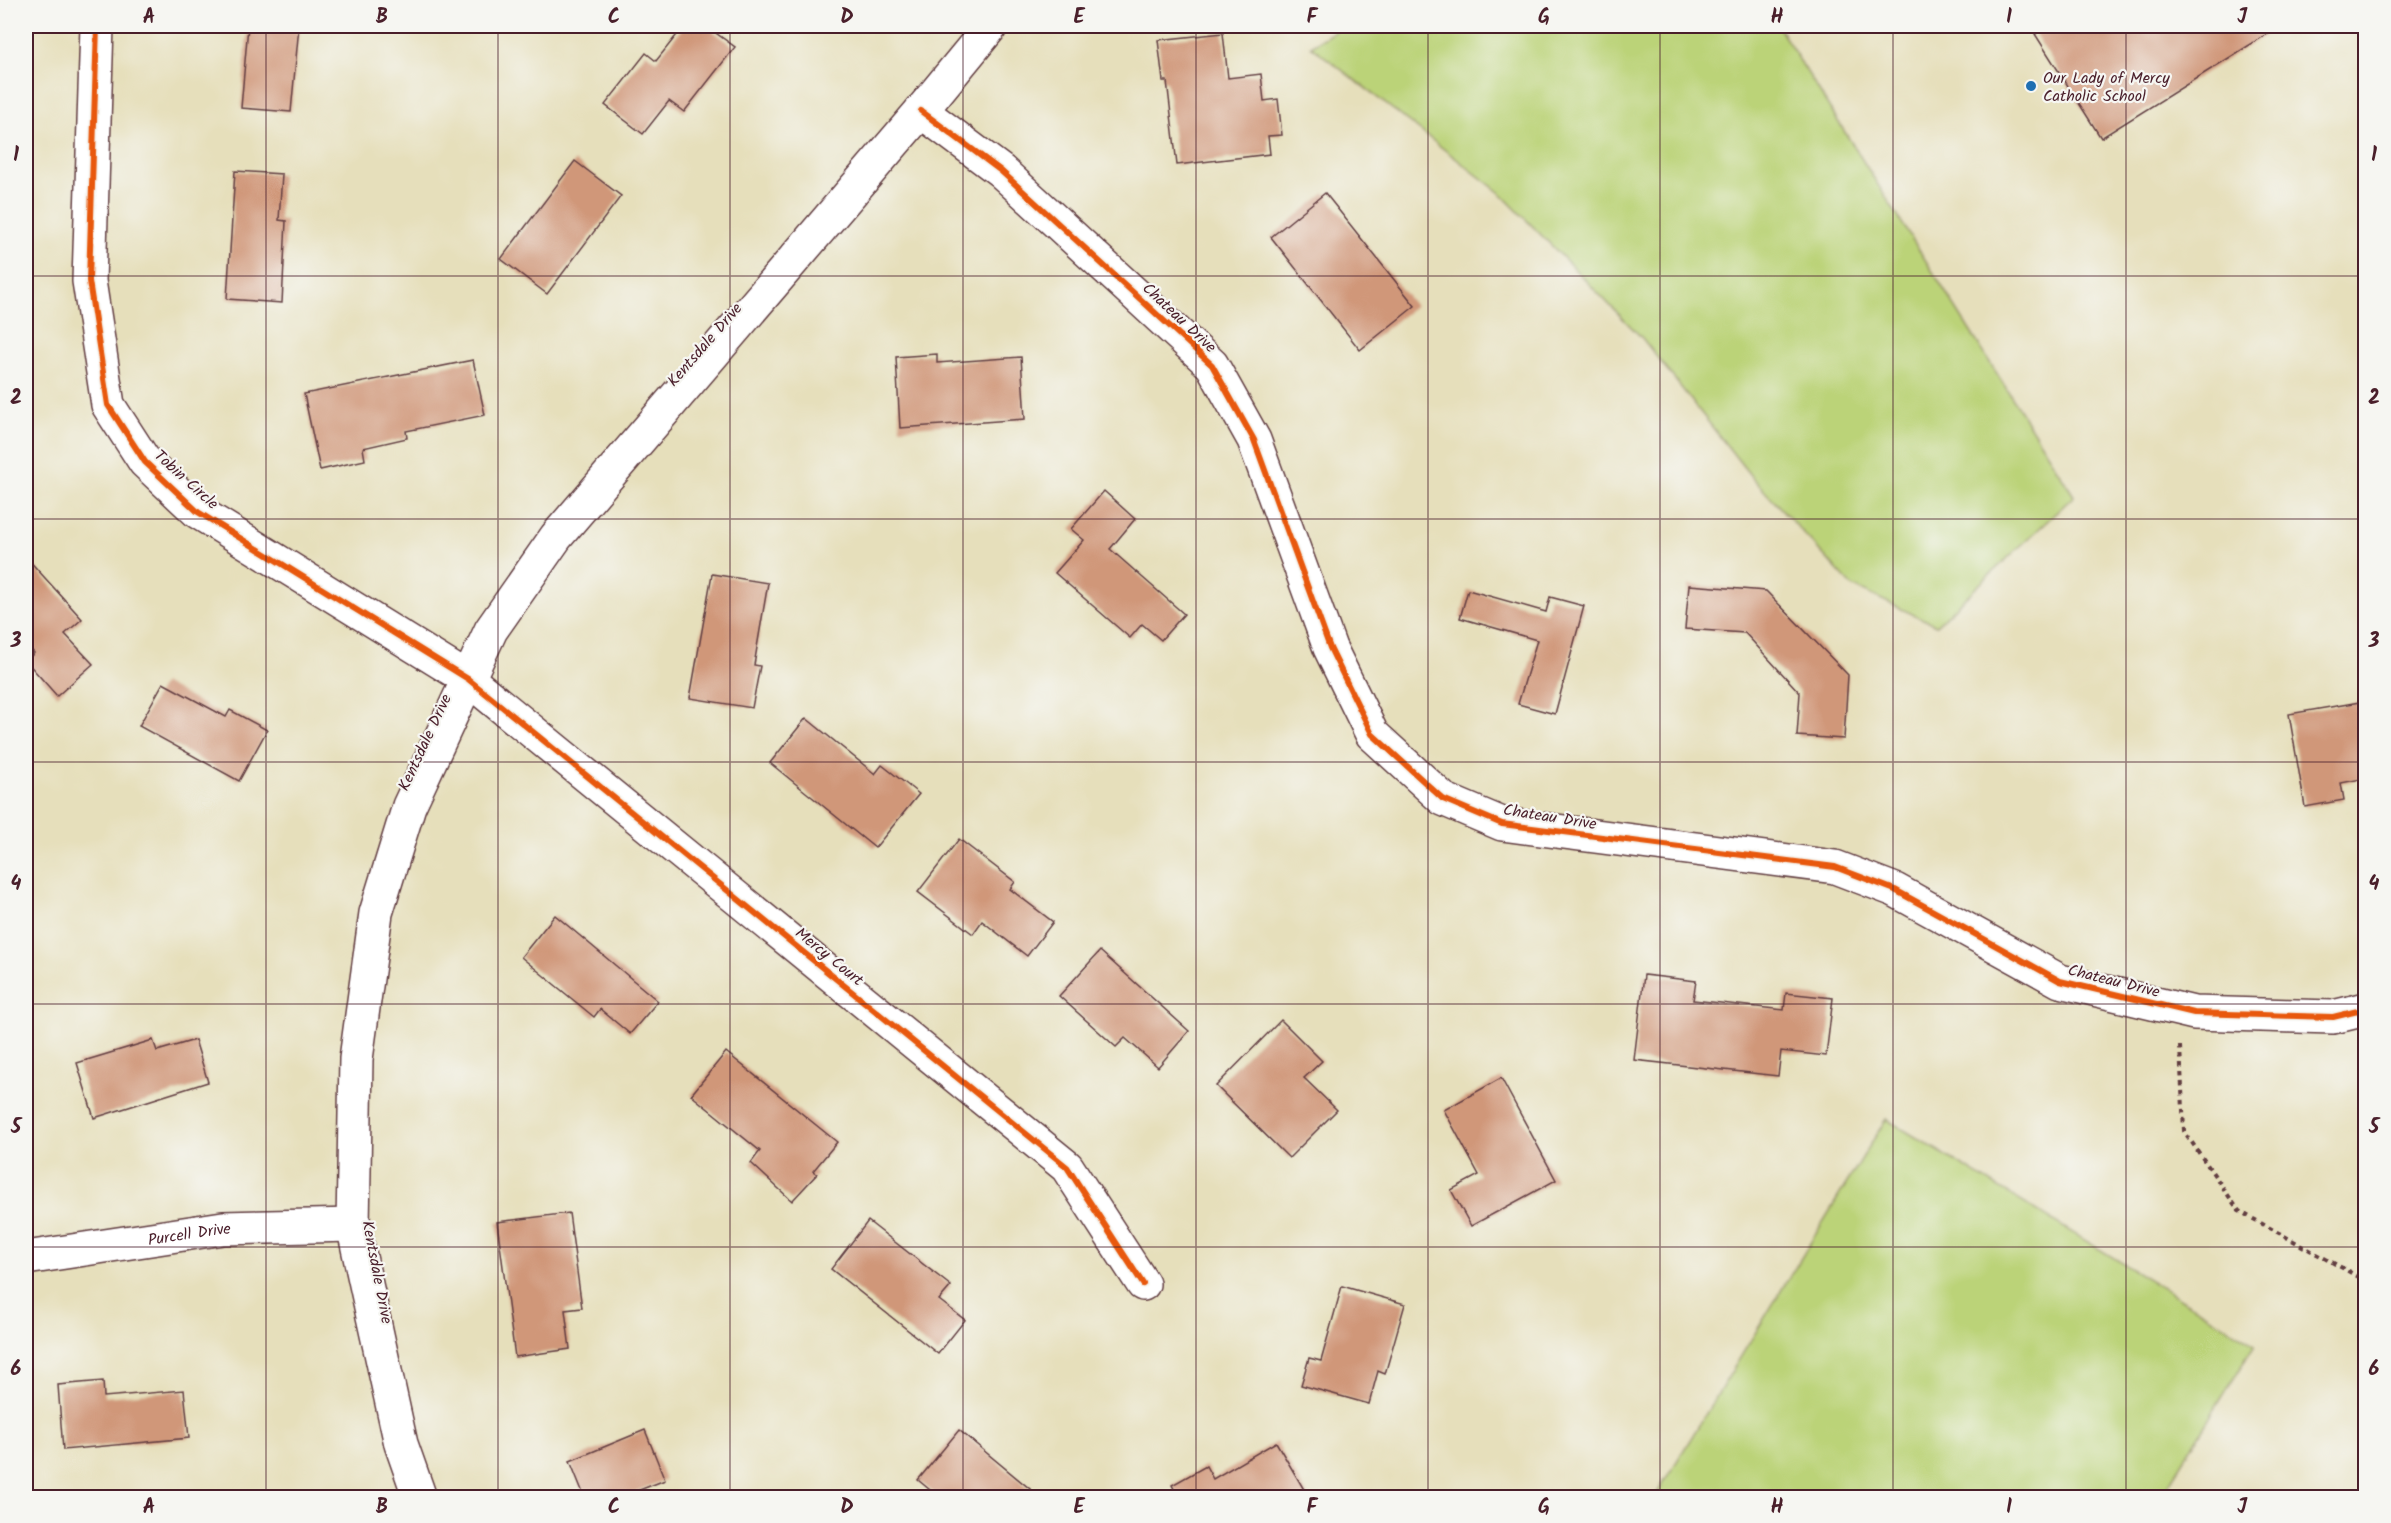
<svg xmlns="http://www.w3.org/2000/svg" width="2391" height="1523" font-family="Kalam,sans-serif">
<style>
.green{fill:#bbd378;stroke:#827952;stroke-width:1.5}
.building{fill:#d09779}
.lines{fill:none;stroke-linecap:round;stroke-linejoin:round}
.street-casing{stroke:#613c41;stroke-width:36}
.path{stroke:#613c41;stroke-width:4;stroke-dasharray:4.5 4.5;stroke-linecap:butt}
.street{stroke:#fff;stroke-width:33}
.cycleway-casing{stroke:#f6f6f2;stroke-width:10}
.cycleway{stroke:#e8590c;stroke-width:6}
.grid{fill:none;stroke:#4a1f2b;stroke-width:1.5;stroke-opacity:0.55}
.poi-dot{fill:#1f6fb2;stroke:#f6f6f2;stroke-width:2}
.labels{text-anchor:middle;stroke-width:4.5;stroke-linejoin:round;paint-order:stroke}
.poi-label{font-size:16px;fill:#4a1f2b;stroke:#f6f6f2;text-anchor:start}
.street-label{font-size:16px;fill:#4a1f2b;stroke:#f6f6f2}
.neatline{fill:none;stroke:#4a1f2b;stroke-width:2}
.grid-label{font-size:20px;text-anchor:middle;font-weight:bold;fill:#4a1f2b}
</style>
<rect width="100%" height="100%" fill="#f6f6f2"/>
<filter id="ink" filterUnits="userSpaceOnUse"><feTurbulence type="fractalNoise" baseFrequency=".0167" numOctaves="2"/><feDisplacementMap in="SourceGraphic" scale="12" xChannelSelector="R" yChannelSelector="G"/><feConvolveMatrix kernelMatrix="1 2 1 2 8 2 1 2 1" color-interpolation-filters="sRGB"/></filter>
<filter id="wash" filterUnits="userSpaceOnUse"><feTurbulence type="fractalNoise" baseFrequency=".008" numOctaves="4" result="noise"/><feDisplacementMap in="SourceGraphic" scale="24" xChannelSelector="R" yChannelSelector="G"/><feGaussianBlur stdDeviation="1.35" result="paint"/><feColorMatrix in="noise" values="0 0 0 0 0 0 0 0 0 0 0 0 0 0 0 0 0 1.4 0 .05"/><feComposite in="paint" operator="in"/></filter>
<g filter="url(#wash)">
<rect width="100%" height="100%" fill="#e6dfbb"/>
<g class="green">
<path d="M1343 26H1778L2074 496 1936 625 1852 586 1750 475 1642 338 1499 192 1311 46Z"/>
<path d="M1886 1119 2255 1344 2161 1497H1655Z"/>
</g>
<g id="blocks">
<g class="building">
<path d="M248 26H299L291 112 241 108Z"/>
<path d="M684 26H706L735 47 684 112 669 101 643 134 605 105 646 53 656 61Z"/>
<path d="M2049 26H2280L2101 138 2035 34Z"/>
<path d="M1223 33 1228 78 1261 74 1264 101 1278 99 1282 135 1268 136 1270 154 1177 165 1167 81H1163L1158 40Z"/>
<path d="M575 161 621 196 547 294 501 259Z"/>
<path d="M235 171 282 174 279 220 286 221 282 303 227 299Z"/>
<path d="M1325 193 1415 306 1360 350 1271 237Z"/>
<path d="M937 354V363L1021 357 1025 419 900 428 896 357Z"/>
<path d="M473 360 485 415 406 431 407 438 363 448 365 460 320 470 304 394Z"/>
<path d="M1104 491 1135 519 1110 549 1184 614 1161 640 1142 624 1130 638 1055 573 1084 540 1071 529Z"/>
<path d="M26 557 82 619 65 634 93 664 57 696 26 661 34 653 26 644Z"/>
<path d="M712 574 768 583 754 665 760 666 752 708 690 698Z"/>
<path d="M1689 585 1766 591 1848 675 1844 739 1797 736 1800 693 1745 633 1685 629Z"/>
<path d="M1468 590 1546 612 1550 597 1584 606 1555 714 1518 704 1537 640 1460 618Z"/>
<path d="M163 683 226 717 230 710 267 730 239 781 139 726Z"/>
<path d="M2366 701V778L2341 783 2344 800 2305 807 2289 714Z"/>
<path d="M806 718 875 774 882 765 919 794 875 848 770 763Z"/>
<path d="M959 839 1015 882 1010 889 1053 922 1027 956 982 921 973 934 918 892Z"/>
<path d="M555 915 658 1001 630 1034 600 1009 594 1017 521 957Z"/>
<path d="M1100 951 1189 1031 1158 1067 1125 1038 1116 1047 1059 996Z"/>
<path d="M1644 975 1696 981 1693 1000 1784 1010 1786 993 1833 998 1826 1056 1781 1051 1778 1076 1634 1060Z"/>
<path d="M1281 1020 1322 1061 1304 1078 1337 1110 1289 1158 1216 1086Z"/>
<path d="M153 1040 157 1051 195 1040 208 1082 94 1118 77 1063Z"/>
<path d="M726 1052 837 1142 813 1171 817 1174 792 1201 751 1163 760 1151 691 1095Z"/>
<path d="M1501 1078 1556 1180 1471 1226 1451 1190 1479 1175 1444 1110Z"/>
<path d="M569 1213 582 1308 565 1310 570 1349 515 1357 497 1222Z"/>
<path d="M868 1221 951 1286 939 1300 965 1320 938 1354 831 1269Z"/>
<path d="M1342 1286 1405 1304 1385 1374 1378 1371 1369 1404 1301 1385 1309 1358 1321 1361Z"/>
<path d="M103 1381 104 1397 184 1390 189 1438 63 1450 58 1385Z"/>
<path d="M645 1430 665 1480 632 1493 634 1498H585L570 1461Z"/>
<path d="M959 1430 1041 1498H934L936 1495 918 1480Z"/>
<path d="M1276 1442 1309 1498H1179L1172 1485 1206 1466 1213 1479Z"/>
</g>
</g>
</g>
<g filter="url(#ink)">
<use href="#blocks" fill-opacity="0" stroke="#613c41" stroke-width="1.5"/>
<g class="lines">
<g class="street-casing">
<g id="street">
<path d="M97 26 89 281 108 405 145 462 198 512 468 679 1067 1167 1143 1284"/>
<path d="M921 111 1001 171 1212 365 1254 440 1330 648 1372 734 1443 799 1502 824 1835 867 1895 890 2060 981 2194 1013 2333 1017 2366 1009"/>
<path id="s1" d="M26 1258 223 1228 353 1225"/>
<path d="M420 1498 401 1444 353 1225 356 1059 376 913 409 806 491 630 556 537 921 111 991 26"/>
</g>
</g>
<path class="path" d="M2180 1046 2184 1131 2239 1211 2366 1281"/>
<use href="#street" class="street"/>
<g class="cycleway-casing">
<g id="cycleway">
<path d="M97 26 89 281 108 405 145 462 198 512 468 679 1067 1167 1143 1284"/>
<path d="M921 111 1001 171 1212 365 1254 440 1330 648 1372 734 1443 799 1502 824 1835 867 1895 890 2060 981 2194 1013 2333 1017 2366 1009"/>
</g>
</g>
<use href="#cycleway" class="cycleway"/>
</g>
</g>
<path class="grid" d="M266 26V1498M498 26V1498M730 26V1498M963 26V1498M1196 26V1498M1428 26V1498M1660 26V1498M1893 26V1498M2126 26V1498M26 276H2366M26 519H2366M26 762H2366M26 1004H2366M26 1247H2366"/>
<circle class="poi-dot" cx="2031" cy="86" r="6"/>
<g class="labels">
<g class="poi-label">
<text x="2043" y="83">Our Lady of Mercy<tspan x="2043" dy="18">Catholic School</tspan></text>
</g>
<g class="street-label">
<text transform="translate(1180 317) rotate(43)" y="6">Chateau Drive</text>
<text transform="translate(704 344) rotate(-49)" y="6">Kentsdale Drive</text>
<text transform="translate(187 479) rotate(42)" y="6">Tobin Circle</text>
<text transform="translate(424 742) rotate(-65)" y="6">Kentsdale Drive</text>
<text transform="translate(1550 816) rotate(9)" y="6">Chateau Drive</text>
<text transform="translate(830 956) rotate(39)" y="6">Mercy Court</text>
<text transform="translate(2114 980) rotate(14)" y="6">Chateau Drive</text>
<text dy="6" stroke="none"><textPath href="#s1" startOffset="165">Purcell Drive</textPath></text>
<text transform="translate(378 1272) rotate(79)" y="6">Kentsdale Drive</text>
</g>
</g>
<rect width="2391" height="1523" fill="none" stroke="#f6f6f2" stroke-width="66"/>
<rect x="33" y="33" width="2325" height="1457" class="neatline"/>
<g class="grid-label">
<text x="149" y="23">A</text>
<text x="382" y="23">B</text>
<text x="614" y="23">C</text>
<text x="847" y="23">D</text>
<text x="1079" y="23">E</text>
<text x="1312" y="23">F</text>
<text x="1544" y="23">G</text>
<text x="1777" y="23">H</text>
<text x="2009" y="23">I</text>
<text x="2242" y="23">J</text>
<text x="16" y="161">1</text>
<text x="2374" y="161">1</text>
<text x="16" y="404">2</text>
<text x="2374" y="404">2</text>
<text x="16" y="647">3</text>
<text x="2374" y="647">3</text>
<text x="16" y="890">4</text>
<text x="2374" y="890">4</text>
<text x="16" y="1133">5</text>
<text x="2374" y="1133">5</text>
<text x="16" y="1375">6</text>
<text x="2374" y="1375">6</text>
<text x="149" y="1513">A</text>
<text x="382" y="1513">B</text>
<text x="614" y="1513">C</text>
<text x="847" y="1513">D</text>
<text x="1079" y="1513">E</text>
<text x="1312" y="1513">F</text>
<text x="1544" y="1513">G</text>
<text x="1777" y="1513">H</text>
<text x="2009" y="1513">I</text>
<text x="2242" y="1513">J</text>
</g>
</svg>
